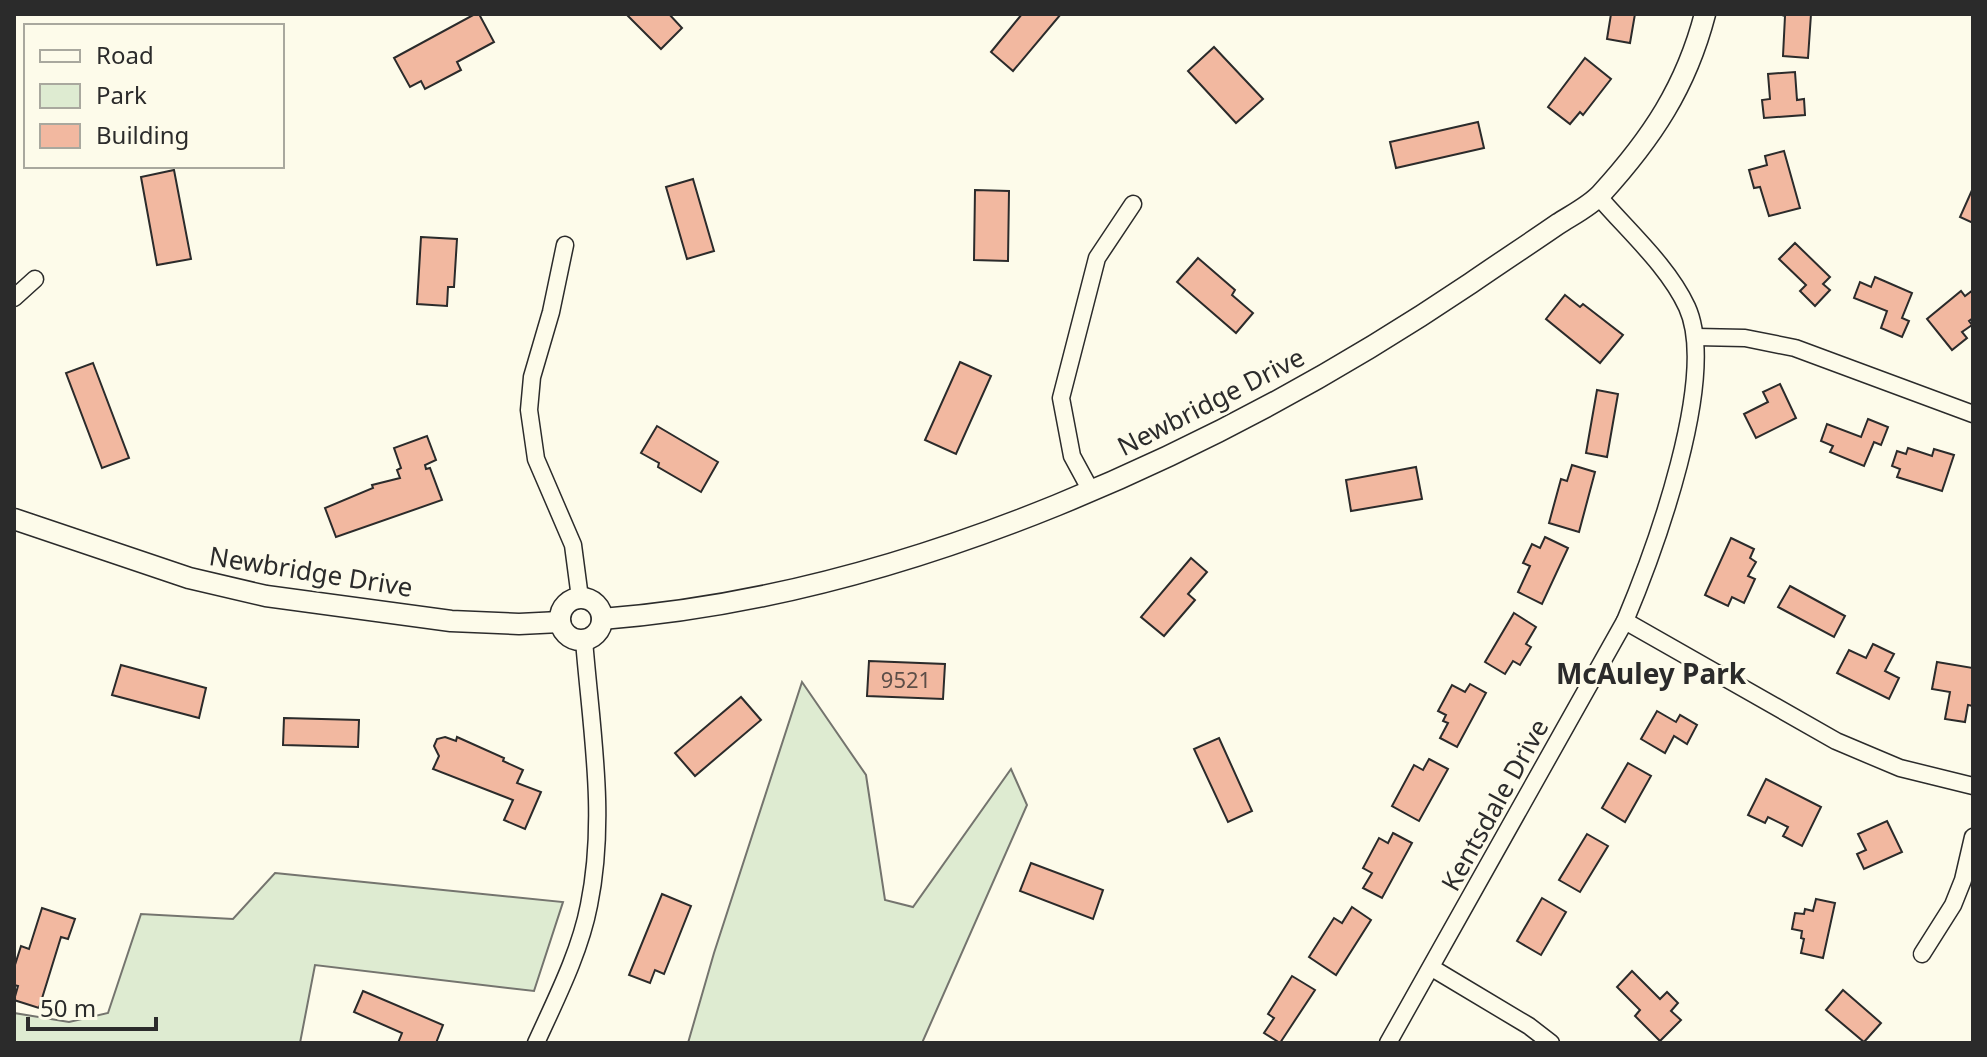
<svg xmlns="http://www.w3.org/2000/svg" width="1987" height="1057" font-family="'Noto Sans',sans-serif">
<style>
.green{fill:#deebd1;stroke:#74746e;stroke-width:2}
.building{fill:#f2b8a0;stroke:#2b2b2b;stroke-width:2}
.lines{fill:none;stroke-linecap:round;stroke-linejoin:round}
.minor-casing{stroke:#2b2b2b;stroke-width:19}
.tertiary-casing{stroke:#2b2b2b;stroke-width:23}
.minor{stroke:#fdfbea;stroke-width:16}
.tertiary{stroke:#fdfbea;stroke-width:20}
.labels{text-anchor:middle;stroke-width:6;stroke-linejoin:round;paint-order:stroke}
.number-label{font-size:22px;fill:#5d4e48}
.street-label{font-size:26px;fill:#2b2b2b;stroke:#fdfbea}
.neighbourhood-label{font-size:28px;font-weight:bold;fill:#2b2b2b;stroke:#fdfbea}
</style>
<rect width="100%" height="100%" fill="#fdfbea"/>
<g class="green">
<path d="M802 682 866 775 885 900 913 907 1011 769 1027 805 922 1043H688L714 953Z"/>
<path d="M275 873 563 902 534 991 315 965 300 1043H14V1013L69 1022 108 1013 141 914 233 919Z"/>
</g>
<g class="building">
<path d="M475 14H479L494 42 457 62 461 70 425 89 421 81 410 87 394 58Z"/>
<path d="M626 14H669L682 28 661 49Z"/>
<path d="M1022 14H1061L1013 71 991 52Z"/>
<path d="M1611 14H1635L1630 43 1607 39Z"/>
<path d="M1779 14H1811L1808 58 1783 56 1785 16Z"/>
<path d="M1214 47 1263 99 1236 123 1188 71Z"/>
<path d="M1585 58 1611 79 1583 115 1580 112 1570 124 1548 107Z"/>
<path d="M1795 72 1797 100 1804 99 1805 115 1764 118 1762 100 1770 99 1768 74Z"/>
<path d="M1478 122 1484 148 1396 168 1390 142Z"/>
<path d="M1784 151 1800 208 1769 216 1760 187 1754 188 1749 170 1767 165 1765 156Z"/>
<path d="M174 170 191 259 157 265 141 177Z"/>
<path d="M693 179 714 251 687 259 666 187Z"/>
<path d="M1973 188V223L1960 217Z"/>
<path d="M975 190 1009 191 1008 261 974 260Z"/>
<path d="M421 237 457 239 454 287H448L447 306 417 304Z"/>
<path d="M1795 243 1830 277 1823 284 1830 290 1815 306 1800 291 1806 285 1779 259Z"/>
<path d="M1198 258 1235 290 1232 295 1253 313 1236 333 1177 282Z"/>
<path d="M1875 277 1912 293 1902 318 1909 321 1902 337 1881 328 1887 311 1854 298 1860 282 1871 287Z"/>
<path d="M1973 290V318L1969 321 1972 325 1962 332 1967 338 1952 350 1927 319 1961 291 1965 296Z"/>
<path d="M1565 295 1580 307 1583 304 1623 335 1600 363 1546 319Z"/>
<path d="M960 362 991 376 956 454 925 440Z"/>
<path d="M93 363 129 458 102 468 66 373Z"/>
<path d="M1780 384 1796 418 1756 438 1744 414 1768 402 1763 392Z"/>
<path d="M1597 390 1618 394 1607 457 1586 453Z"/>
<path d="M1868 419 1888 427 1881 445 1874 442 1864 466 1830 452 1833 446 1821 441 1827 424 1861 437Z"/>
<path d="M657 426 718 462 701 492 658 467 659 463 641 453Z"/>
<path d="M427 436 436 460 425 465 426 469 430 468 442 500 336 537 325 508 373 488 372 485 400 478 397 470 401 468 394 448Z"/>
<path d="M1908 448 1932 456 1934 449 1954 455 1942 491 1897 477 1900 469 1892 466 1897 451 1906 454Z"/>
<path d="M1572 465 1595 472 1579 532 1549 523 1561 479 1567 481Z"/>
<path d="M1416 467 1422 499 1351 511 1346 480Z"/>
<path d="M1545 537 1568 548 1542 604 1518 592 1530 566 1523 563 1532 544 1540 548Z"/>
<path d="M1731 538 1754 549 1750 558 1756 562 1748 576 1755 579 1744 603 1732 597 1728 606 1705 595Z"/>
<path d="M1191 558 1207 572 1188 594 1195 600 1164 636 1141 617Z"/>
<path d="M1790 586 1845 616 1834 637 1778 607Z"/>
<path d="M1514 613 1536 627 1526 644 1531 647 1520 665 1513 661 1505 674 1485 662Z"/>
<path d="M1873 644 1894 654 1885 671 1899 678 1889 699 1837 673 1849 650 1866 658Z"/>
<path d="M869 661 945 664 943 699 867 696Z"/>
<path d="M1937 662 1973 668V706L1968 705 1965 722 1945 719 1950 692 1932 689Z"/>
<path d="M121 665 206 688 199 718 112 695Z"/>
<path d="M1470 684 1486 693 1457 747 1440 738 1448 723 1443 721 1446 715 1438 711 1452 685 1465 692Z"/>
<path d="M741 697 761 720 695 776 675 753Z"/>
<path d="M1657 711 1676 722 1680 715 1697 725 1687 744 1674 736 1665 753 1641 739Z"/>
<path d="M284 718 359 720 358 747 283 745Z"/>
<path d="M445 737 456 741 457 737 504 758 503 761 523 770 517 783 541 792 525 829 504 820 513 800 433 769 439 756 434 746 437 739Z"/>
<path d="M1219 738 1252 811 1228 822 1194 749Z"/>
<path d="M1429 759 1448 769 1419 821 1392 806 1414 765 1423 770Z"/>
<path d="M1628 763 1651 776 1625 822 1602 808Z"/>
<path d="M1766 779 1821 807 1802 846 1783 836 1788 827 1768 817 1765 823 1748 815Z"/>
<path d="M1887 821 1902 852 1864 869 1857 854 1866 850 1858 834Z"/>
<path d="M1393 833 1412 843 1382 898 1363 888 1372 873 1363 868 1379 838 1388 843Z"/>
<path d="M1587 834 1608 846 1580 892 1559 880Z"/>
<path d="M1031 863 1103 890 1093 919 1020 891Z"/>
<path d="M662 894 691 906 664 974 655 970 650 983 629 975Z"/>
<path d="M1542 898 1566 912 1541 955 1517 941Z"/>
<path d="M1816 899 1835 903 1823 958 1801 953 1804 939 1801 938 1802 931 1792 929 1795 913 1804 914 1805 909 1813 911Z"/>
<path d="M1352 907 1371 920 1336 975 1309 957 1334 918 1342 923Z"/>
<path d="M42 908 75 919 68 939 61 937 39 1008 14 1000 18 986 14 985V968L21 946 29 949Z"/>
<path d="M1632 971 1660 999 1667 992 1678 1003 1671 1011 1681 1020 1660 1041 1635 1016 1640 1010 1617 987Z"/>
<path d="M1292 976 1315 990 1280 1043 1264 1033 1274 1018 1268 1014Z"/>
<path d="M1843 990 1881 1023 1864 1042 1826 1010Z"/>
<path d="M363 991 443 1025 436 1043H398L402 1033 354 1012Z"/>
</g>
<g class="lines">
<g class="minor-casing">
<g id="minor">
<path d="M565 245 551 312 532 377 529 410 536 459 573 545 580 598"/>
<path d="M14 298 35 279"/>
<path d="M1696 337 1745 338 1795 348 1973 414"/>
<path d="M1091 491 1072 456 1061 398 1097 258 1133 204"/>
<path d="M1625 621 1836 741 1900 768 1973 786"/>
<path d="M1922 954 1953 905 1963 880 1973 837"/>
<path d="M1432 968 1529 1026 1551 1043"/>
<path d="M536 1043C556 999 580 952 589 905 607 817 591 728 584 640"/>
<path d="M1388 1043 1625 621C1654 552 1719 377 1687 307 1668 266 1628 231 1599 197"/>
</g>
</g>
<g class="tertiary-casing">
<g id="tertiary">
<path d="M14 519 189 578 266 596 451 621 519 624 560 622"/>
<circle cx="581" cy="619" r="21"/>
<path d="M602 619C904 596 1222 451 1471 283 1500 263 1529 244 1558 224 1572 215 1590 206 1601 194 1652 138 1686 87 1705 14"/>
</g>
</g>
<use href="#minor" class="minor"/>
<use href="#tertiary" class="tertiary"/>
</g>
<g class="labels">
<g class="number-label">
<text x="906" y="688">9521</text>
</g>
<g class="street-label">
<text transform="translate(1211 402) rotate(-27)" y="9">Newbridge Drive</text>
<text transform="translate(311 572) rotate(9)" y="9">Newbridge Drive</text>
<text transform="translate(1495 805) rotate(-61)" y="9">Kentsdale Drive</text>
</g>
<g class="neighbourhood-label">
<text x="1651" y="684">McAuley Park</text>
</g>
</g>
<rect width="1987" height="1057" fill="none" stroke="#2b2b2b" stroke-width="32"/>
<rect x="24" y="24" width="260" height="144" fill="#fdfbea" stroke="#a9a89e" stroke-width="2"/>
<rect x="40" y="50" width="40" height="12" fill="#fdfbea" stroke="#a9a89e" stroke-width="2"/>
<text x="96" y="64" font-size="24" fill="#2b2b2b">Road</text>
<rect x="40" y="84" width="40" height="24" fill="#deebd1" stroke="#a9a89e" stroke-width="2"/>
<text x="96" y="104" font-size="24" fill="#2b2b2b">Park</text>
<rect x="40" y="124" width="40" height="24" fill="#f2b8a0" stroke="#a9a89e" stroke-width="2"/>
<text x="96" y="144" font-size="24" fill="#2b2b2b">Building</text>
<path d="M28 1017v12h128v-12" fill="none" stroke="#2b2b2b" stroke-width="4"/>
<text x="40" y="1017" font-size="24" fill="#2b2b2b" stroke="#fdfbea" stroke-width="6" paint-order="stroke">50 m</text>
</svg>
